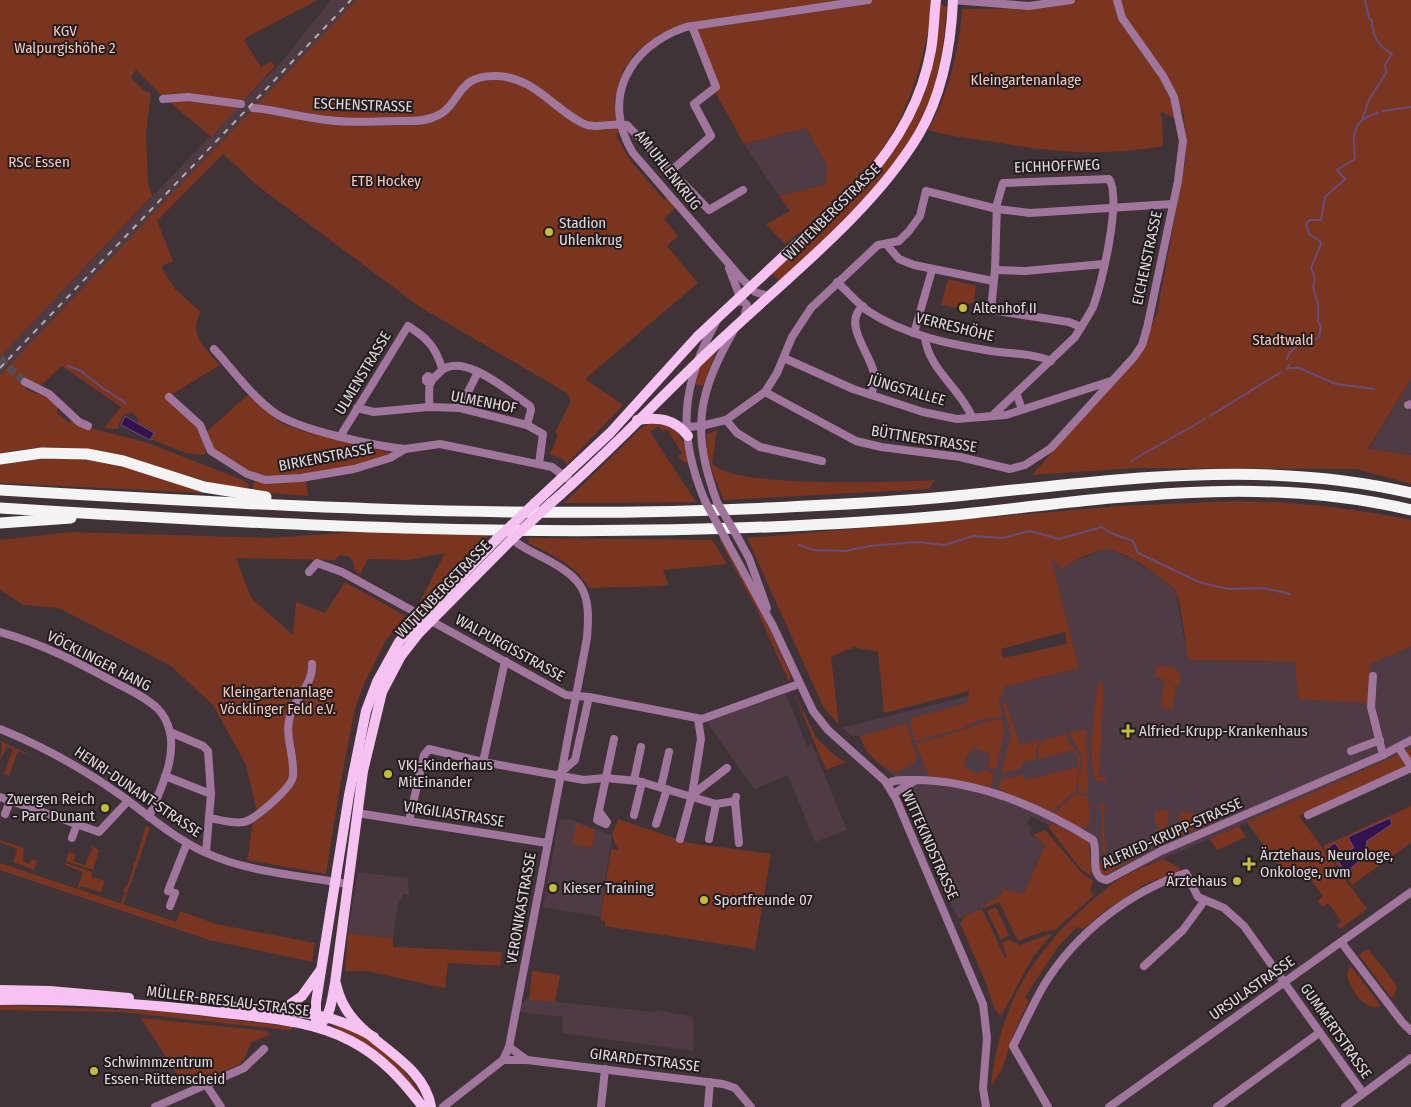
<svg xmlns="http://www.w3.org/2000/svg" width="1411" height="1107" font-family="'Fira Sans Condensed',sans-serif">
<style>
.built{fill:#4e3b43}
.green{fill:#793520;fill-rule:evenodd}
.water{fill:#34124e;stroke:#684d78}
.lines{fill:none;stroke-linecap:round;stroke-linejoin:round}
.stream{stroke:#684d78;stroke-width:2}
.minor-tunnel{stroke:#574c50;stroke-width:8;stroke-dasharray:8 4;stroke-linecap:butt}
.minor{stroke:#a0769d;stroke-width:8}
.major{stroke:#f5c2f1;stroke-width:10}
.highway{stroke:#f4f4f4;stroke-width:11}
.rail{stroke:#b5acaf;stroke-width:2;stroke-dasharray:6 6;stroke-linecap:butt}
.minor-bridge{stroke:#a0769d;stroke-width:8}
.major-bridge{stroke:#f5c2f1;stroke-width:10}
.poi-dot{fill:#c3bd3e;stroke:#221c1f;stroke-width:2}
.labels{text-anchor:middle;stroke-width:4;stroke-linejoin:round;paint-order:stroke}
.park-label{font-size:15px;fill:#f5c9bb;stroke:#221c1f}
.street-label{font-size:15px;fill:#e0d8db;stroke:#221c1f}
.poi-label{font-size:15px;fill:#e0d8db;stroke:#221c1f;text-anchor:start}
</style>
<rect width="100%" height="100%" fill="#3f3338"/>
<g class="built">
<path d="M331 0H356L0 375V356L284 59Z"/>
<path d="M806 128 827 166 826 184 779 196 744 144Z"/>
<path d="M1411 379V455L1369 449Z"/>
<path d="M1100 549H1112L1162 576 1176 592 1188 660 1370 664 1411 647V749L1393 759 1205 841 1135 870H1130L1105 884 1097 882 1093 873 1091 846 1052 823 1050 826 1031 816 1027 824 1032 827 1029 834 1045 843 1024 895 1008 892 983 906 985 908 958 919 897 779 870 755 860 736H852L842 728 1079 668 1050 556 1067 563 1090 556Z"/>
<path d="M786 694 807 746 812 744 847 830 815 842 788 775 754 789 706 721Z"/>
<path d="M569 819 612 835 600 917 543 907 559 820Z"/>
<path d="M358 872 408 878 409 895 403 894 398 905 393 938 348 933Z"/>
<path d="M527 999 656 1012V1010L693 1017 694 1051 562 1033 563 1017 519 1012 520 1004Z"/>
</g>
<g class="green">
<path d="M0 0H318L245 38 244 40 261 67 272 61 274 67 211 137 161 95 136 70 131 77 143 90 151 93 146 133 148 182 152 196 0 357Z"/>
<path d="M356 0H933C932 14 929 27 926 41 914 98 890 149 850 191 832 211 806 227 785 244L766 224 790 211 779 196 826 184 827 166 806 128 744 144 715 92 692 23 659 34 634 54 623 71 614 101 619 131 616 136 630 160 664 200 667 196 676 207 664 219 678 236 667 246 698 283 585 379 623 405 566 465 564 460 550 454 558 435 555 433 571 401 567 393 420 307 258 186 223 154 157 221 173 261 163 265 162 269 175 289 201 312C187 334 206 349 220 365L169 396 205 433 250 393 279 422 302 431 391 453 388 456 306 479 308 496 253 492V484L256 481 206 447V453L202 455 186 453 150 439 154 432 139 424 137 417 132 413 124 414 117 429 104 428 121 407 62 366 40 386 23 384 27 390 46 397 57 406V413L69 423 72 421 76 424 148 443 245 481 249 485 247 491C165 475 84 432 0 454V375Z"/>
<path d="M1078 0H1114L1121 24 1160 78 1177 114 1174 118 1162 112 1160 115 1162 117 1163 146C1101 157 1050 152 988 141 968 138 947 136 928 130 949 93 959 51 962 9L1040 8Z"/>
<path d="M1119 0H1411V379L1368 449 1411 455V484L1356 469 1137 468 1032 475 1140 354 1157 313 1186 158 1184 116 1174 89 1124 16Z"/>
<path d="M940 4 947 7C944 32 943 58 936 83 911 166 840 223 779 281L771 272 903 135Z"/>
<path d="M948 279 976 286 974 302 958 308 941 305Z"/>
<path d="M716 351 703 386 693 384 696 370Z"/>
<path d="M651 422C679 425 683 436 688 462L686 464 678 456 682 453 667 429 663 432 659 426 650 432 696 502 564 503 640 429Z"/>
<path d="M717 430 712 463C730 489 900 482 935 480L929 489 724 500C715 479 705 458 707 434Z"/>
<path d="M67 456 107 461 207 493 0 483V464Z"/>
<path d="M1237 501C1296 502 1353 508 1411 520V647L1370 664 1368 703 1298 699 1295 662 1188 660C1186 647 1181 602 1176 592 1170 581 1122 550 1109 549 1101 548 1067 563 1062 569L1051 558 1079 668 1004 687V693L999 699 1002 717 982 719 960 729 915 741 910 725 912 718 967 703 969 691 884 713 878 652 854 647 831 657 839 725 823 706 747 538 1120 506ZM1065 632 1067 644 1003 658 1001 649Z"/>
<path d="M385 530 493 531 418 605 445 553 408 560 368 559 360 574 354 570 353 561 348 556 340 555 335 560 236 558 251 598 293 635 296 602 325 613 345 582 406 616 385 642 365 682 355 708 340 786 326 874 247 860C251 848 249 837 253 825L250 818 257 811 246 765 213 705 171 666 59 608 23 605 0 590V540L71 532 271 538Z"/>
<path d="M529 538 712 540 727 564 663 570 668 584 663 586 589 588C574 564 553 555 528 543Z"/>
<path d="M719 539 723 540 756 600 791 676 789 682 756 608Z"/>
<path d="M1159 666C1175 666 1182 668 1180 685L1177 687 1164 679 1155 678V669Z"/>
<path d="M1164 680 1176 688 1174 699 1169 702H1174L1173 709 1161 708Z"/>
<path d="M1098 683 1104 685 1099 776 1106 777 1105 782 1096 780C1087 761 1095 705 1098 683Z"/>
<path d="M793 691 817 739 834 755 846 762 826 770Z"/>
<path d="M1005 700 1020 745 1040 740 1036 750V759L1021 763 1022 768 1004 773 1002 771 1011 733 1003 706Z"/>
<path d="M992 720H1003L1004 733 996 770 987 767 990 760 989 754 976 748 970 750 964 762 966 768 978 774 985 770 994 775 990 787 929 776 915 743 944 736Z"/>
<path d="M904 724 907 725 917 760 898 772C880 768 864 753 860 736Z"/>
<path d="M1086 729 1088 791 1085 794 1079 792 1078 778 1082 765V755L1068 733Z"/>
<path d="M1066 734 1068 741 1079 755 1076 756 1074 750 1039 759 1038 748 1043 740Z"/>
<path d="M0 741 35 757 18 751 9 776 4 774 13 749 7 747 0 760 2 745Z"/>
<path d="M1411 749V764L1299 816 1367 909 1340 929 1337 925 1341 921 1328 903 1322 907 1318 901 1323 896 1303 869 1293 875 1289 871 1286 874 1288 879 1247 822Z"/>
<path d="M1080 757C1081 768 1075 777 1077 790L1050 813 998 789 1001 780 1023 774 1025 780 1078 767 1076 758Z"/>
<path d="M1077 793 1088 797 1090 823 1084 829 1054 815 1060 807Z"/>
<path d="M1101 804 1108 806 1103 808 1106 864H1111L1114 867 1144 853 1105 875 1101 873 1099 863H1103V860L1101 809 1096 807Z"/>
<path d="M1411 806V843L1352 885 1323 846Z"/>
<path d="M1155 810 1169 811 1166 830 1169 831C1166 836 1169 842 1160 846L1161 838 1156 837V831L1160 829 1159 825H1155Z"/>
<path d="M1179 812 1217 816V821L1179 837 1177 832Z"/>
<path d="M618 819 689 843 771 854 755 949 605 926V921L600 920 611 849 618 850 612 835Z"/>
<path d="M576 823 595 830 592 848 572 844Z"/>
<path d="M1052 823 1089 842 1092 877 1081 869 1051 831 1049 828Z"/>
<path d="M146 825 150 828 123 905 121 904 125 893 123 891 125 886H127L134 866 132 865 133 862H135Z"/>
<path d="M1239 826 1246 837 1217 850 1209 839Z"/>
<path d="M1045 830 1081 872 1093 881 1090 890 1094 895 1055 930 1042 932 1018 941 999 902 985 908 983 906 1003 894 1001 888 1024 894 1045 844 1033 835Z"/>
<path d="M0 840 24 848 23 861 29 864 31 859 37 861 34 870 13 862 17 849 0 842Z"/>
<path d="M92 846 99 850 93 870 66 861 69 852 76 854 73 861 85 865 90 852H92Z"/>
<path d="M1163 859 1180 868 1181 871 1147 883 1106 910 1083 929 1077 927 1059 945 1025 997 1029 1000 1014 1033 1002 1069 991 1087C998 1011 1029 956 1086 906 1099 895 1112 882 1128 874 1139 868 1152 864 1163 859Z"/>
<path d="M0 863 176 922 180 911 216 924 315 943 312 962 209 940 0 870Z"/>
<path d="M66 863 92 872 91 877 105 881 101 892 81 886 77 889 83 872 65 865Z"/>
<path d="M996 907 1009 935 1001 940 987 911Z"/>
<path d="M982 909 1005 958 1007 957 1002 943 1009 939 1020 945 1053 933 1032 958 1001 1016 994 1008 986 983 960 923 965 916Z"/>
<path d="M348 933 393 938V947L502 952 500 966 448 963 445 988 366 971H345Z"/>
<path d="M1365 950H1369L1395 983 1397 989 1392 999 1359 955Z"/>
<path d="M1351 966 1381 1006C1366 1013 1349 988 1347 974Z"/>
<path d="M532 971 560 975 555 1002 529 1000Z"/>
<path d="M0 1005 157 1011 294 1027 291 1030H286L121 1012 0 1010Z"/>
<path d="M141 1018 267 1031 269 1035 252 1042 243 1061 238 1065 193 1084 182 1082Z"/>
<path d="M330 1023C371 1035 401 1061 423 1098L421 1099Z"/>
</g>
<g class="water">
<path d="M125 416 154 433 150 440 121 425Z"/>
<path d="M1390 818 1392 824 1367 841 1365 855 1346 873 1329 847 1335 843 1342 853 1354 848 1348 837Z"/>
</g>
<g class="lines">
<g class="stream">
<path d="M1383 111 1411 107"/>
<path d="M1362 120 1370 98 1386 73 1385 65 1392 54C1378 46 1373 37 1372 21L1369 18 1365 0"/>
<path d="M1287 359C1290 344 1309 344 1319 337L1321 327 1318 321V304L1313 287 1315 278 1311 268 1321 244 1320 241 1309 234 1306 224 1310 220H1321L1325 197 1345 179 1337 170 1355 159C1353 137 1350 120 1378 113"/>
<path d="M68 366 81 371 101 387 126 403"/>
<path d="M1289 368H1299L1336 384 1374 389"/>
<path d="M1287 369 1289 365"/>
<path d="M1210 416 1281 372"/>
<path d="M1131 461 1205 419"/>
<path d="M799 545 814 550 846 551 869 546 917 542 945 545 973 536 1002 538 1030 531 1059 539 1102 527 1111 533 1133 541 1138 553 1199 582 1228 589 1263 588 1290 594"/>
</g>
<path class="minor-tunnel" d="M0 359 25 382"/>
<g class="minor">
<path d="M953 0 1029 6 1071 0"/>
<path d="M163 99 188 97 241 104"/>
<path d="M253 108C274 110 293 115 313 118 340 123 369 122 397 121 409 121 423 122 434 117 462 107 454 74 497 76 533 77 553 108 582 123 595 130 612 122 627 125L709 210 743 190"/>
<path d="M672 170 711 136 694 104 716 87 692 26"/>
<path d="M886 244 899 259 914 265 993 281"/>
<path d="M729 268 740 297"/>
<path d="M995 270 1025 271 1104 264"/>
<path d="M837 282C847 291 857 303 868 311 904 335 949 344 991 351 1012 354 1032 353 1051 361"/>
<path d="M768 296 755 292 742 279 633 153C600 99 629 46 686 27L868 0"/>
<path d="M736 302 743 301 747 305 744 319"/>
<path d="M863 306C840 325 875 357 875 380 875 385 872 390 871 395"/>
<path d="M914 333 932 270"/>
<path d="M925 337C928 369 960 388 972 417"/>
<path d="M214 349C233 370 252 397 275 413 299 430 375 446 405 449"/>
<path d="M784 358 853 389 923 412 957 419 1006 415 1111 381"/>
<path d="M25 382 49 394 79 422 88 426"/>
<path d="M431 382 426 381V378L428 376 433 379"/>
<path d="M765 392 856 441 881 447 960 457 1010 469 1025 465 1051 448 1134 357 1142 345 1147 328 1178 181 1183 141 1174 97 1163 76 1122 18 1117 0"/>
<path d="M1017 395 1020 404"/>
<path d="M169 397 200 425 211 451 247 474 265 480 301 478 354 469 390 458 405 449 440 444 552 467 568 479"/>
<path d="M1408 405 1411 404"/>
<path d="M429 407C430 400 428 390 430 383 432 378 437 376 440 372 462 350 509 392 530 406L531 410 527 425"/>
<path d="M357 408 374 412 429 407 460 408 527 425 543 434 539 464"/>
<path d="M460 408 478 372"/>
<path d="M992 416 1075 337C1081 327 1088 317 1093 307 1102 284 1122 198 1109 179L1003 183 997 204 995 270 991 310 1069 322 1081 327"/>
<path d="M726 420 737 433 760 447 822 461"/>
<path d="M688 427 701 426 726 420 765 392 777 373 792 337 811 308 878 245 899 241 909 231 920 216 926 191 997 209 1030 213 1172 204"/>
<path d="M341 435 408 326C427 338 435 346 442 368"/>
<path d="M705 501C677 435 681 385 716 322"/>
<path d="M717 502C691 431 697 395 734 330"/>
<path d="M725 538 773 626 813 711 828 730 885 781 896 799 983 1004 987 1038 983 1088 986 1107"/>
<path d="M738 538 749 558 767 608"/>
<path d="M309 572 317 563 342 572 566 695 589 697 702 719 799 684"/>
<path d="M0 632C41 643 79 663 116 683 130 690 147 698 158 709 164 715 168 724 170 732 176 761 159 792 149 817"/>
<path d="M1373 676 1371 707 1383 755"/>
<path d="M0 729C42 746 82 768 119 794 147 814 172 837 204 852 249 873 299 875 347 884"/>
<path d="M170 732 203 746 208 751 211 794 206 852"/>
<path d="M1399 748 1411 766"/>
<path d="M1351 751 1380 740"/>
<path d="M483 762 505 661"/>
<path d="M559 774 575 760 589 697"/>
<path d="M165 776 211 794"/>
<path d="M634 780 641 747"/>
<path d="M887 784C895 779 904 780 913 780 976 780 1040 807 1093 840 1099 852 1088 878 1107 880L1161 851 1383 755 1411 740"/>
<path d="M661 787 669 752"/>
<path d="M893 794 916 780"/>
<path d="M692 795 727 768"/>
<path d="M0 797 99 832 128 801"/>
<path d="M735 801 739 843"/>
<path d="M599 811 607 822 606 824 597 820 614 739"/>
<path d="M357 813 547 843"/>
<path d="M5 814 10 801"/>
<path d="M634 815 642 782"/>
<path d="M1308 815 1411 768"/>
<path d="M210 818C221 820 233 824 244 822 255 819 292 788 293 776 295 756 284 736 290 716 295 698 314 683 312 664"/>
<path d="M409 821 424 755 429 749 483 762 584 780 605 778 638 781 716 804 735 801 736 797"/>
<path d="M656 824 667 789"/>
<path d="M72 838 77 824"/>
<path d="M680 839 692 795 701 739 698 719"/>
<path d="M709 839 716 804"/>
<path d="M170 906 175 893 168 891 187 843"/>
<path d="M1341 942 1402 1022 1411 1031"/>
<path d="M1144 966 1183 930 1205 900"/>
<path d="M509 1047 527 1060"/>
<path d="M503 1060H527L723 1084 735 1088 751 1107"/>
<path d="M207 1086 221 1107"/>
<path d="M155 1107 244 1068 264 1049"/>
<path d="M443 1107 503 1060 509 1047 587 638C591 591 584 579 542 557 532 552 521 547 512 539"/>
<path d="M601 1107 605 1069"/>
<path d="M708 1107 710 1082"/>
<path d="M1048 1107 1013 1046C1023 1026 1033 1004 1044 985 1076 933 1129 892 1186 873L1198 897 1224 908 1244 926 1363 1093"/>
<path d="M1109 1107 1411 892"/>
<path d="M1217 1107 1319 1033"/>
<path d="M1345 1107 1411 1058"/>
</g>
<g class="major">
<path d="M637 420C658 417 674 418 688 436"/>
<path d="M535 503 610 433 697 337 862 183C896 145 922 101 931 50 934 33 934 16 936 0"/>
<path d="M551 503C611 451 665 392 723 338 788 277 874 210 919 134 943 93 951 47 953 0"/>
<path d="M336 984C338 992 341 1001 346 1009 367 1044 424 1062 431 1107"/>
<path d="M0 990 50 991 129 998"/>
<path d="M0 1000C74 999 149 1004 223 1013 267 1018 311 1020 351 1041 382 1057 402 1080 423 1107"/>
<path d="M225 1006C284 1012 321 1007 374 1037"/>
<path d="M282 1010 302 996 320 971"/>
<path d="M316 1027C331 1020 332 998 335 983L363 771 382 692 401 656 419 633 512 539"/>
<path d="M316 1027V1002L349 795 366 711 377 682 399 642 414 625 497 539"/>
</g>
<g class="highway">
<path d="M0 459 42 453 87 454 123 461 204 487 266 497"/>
<path d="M0 490C255 505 512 520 767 508 833 505 900 502 966 495 1114 480 1264 458 1411 493"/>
<path d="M0 508C268 525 541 539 810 525 864 522 919 519 973 513 1119 497 1266 475 1411 510"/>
<path d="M0 523 71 518"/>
</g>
<path class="rail" d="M0 368 351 0"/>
<g class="minor-bridge">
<path d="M705 501 725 538"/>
<path d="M717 502 738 538"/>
</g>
<g class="major-bridge">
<path d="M497 539 535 503"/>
<path d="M512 539 551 503"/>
</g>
</g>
<g class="poi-dot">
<circle cx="549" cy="232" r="5"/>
<circle cx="963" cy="308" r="5"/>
<path d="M1125.5 723.5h5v5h5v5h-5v5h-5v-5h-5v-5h5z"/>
<circle cx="388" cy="774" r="5"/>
<circle cx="105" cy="808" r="5"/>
<path d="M1246.5 856.5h5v5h5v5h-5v5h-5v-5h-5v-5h5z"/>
<circle cx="1237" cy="881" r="5"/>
<circle cx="553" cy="888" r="5"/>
<circle cx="704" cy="900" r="5"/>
<circle cx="94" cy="1071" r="5"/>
</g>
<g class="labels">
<g class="park-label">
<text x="65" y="36">KGV<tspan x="65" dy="17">Walpurgishöhe 2</tspan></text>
<text x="1026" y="85">Kleingartenanlage</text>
<text x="39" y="167">RSC Essen</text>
<text x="386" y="186">ETB Hockey</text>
<text x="1283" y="345">Stadtwald</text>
<text x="278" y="697">Kleingartenanlage<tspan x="278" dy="17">Vöcklinger Feld e.V.</tspan></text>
</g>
<g class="street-label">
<text transform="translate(363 105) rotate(2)" y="5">ESCHENSTRASSE</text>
<text transform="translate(1057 166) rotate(-2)" y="5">EICHHOFFWEG</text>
<text transform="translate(668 170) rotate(52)" y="5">AM UHLENKRUG</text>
<text transform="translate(832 212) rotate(-45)" y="5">WITTENBERGSTRASSE</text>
<text transform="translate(1147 258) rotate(-78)" y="5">EICHENSTRASSE</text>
<text transform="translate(955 327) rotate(14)" y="5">VERRESHÖHE</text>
<text transform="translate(363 373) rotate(-59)" y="5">ULMENSTRASSE</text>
<text transform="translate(907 390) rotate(16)" y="5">JÜNGSTALLEE</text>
<text transform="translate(484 402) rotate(11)" y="5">ULMENHOF</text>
<text transform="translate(924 439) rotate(9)" y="5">BÜTTNERSTRASSE</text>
<text transform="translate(326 457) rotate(-11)" y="5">BIRKENSTRASSE</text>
<text transform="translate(443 589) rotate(-46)" y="5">WITTENBERGSTRASSE</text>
<text transform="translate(510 648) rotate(29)" y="5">WALPURGISSTRASSE</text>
<text transform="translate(99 661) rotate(27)" y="5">VÖCKLINGER HANG</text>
<text transform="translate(138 792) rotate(34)" y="5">HENRI-DUNANT-STRASSE</text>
<text transform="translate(454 814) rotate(9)" y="5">VIRGILIASTRASSE</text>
<text transform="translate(1172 833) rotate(-24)" y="5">ALFRIED-KRUPP-STRASSE</text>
<text transform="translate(930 845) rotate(66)" y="5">WITTEKINDSTRASSE</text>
<text transform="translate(521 908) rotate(-80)" y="5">VERONIKASTRASSE</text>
<text transform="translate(1252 988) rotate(-35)" y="5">URSULASTRASSE</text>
<text transform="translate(228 1001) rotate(7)" y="5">MÜLLER-BRESLAU-STRASSE</text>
<text transform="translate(1336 1031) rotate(55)" y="5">GUMMERTSTRASSE</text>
<text transform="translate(645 1060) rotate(7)" y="5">GIRARDETSTRASSE</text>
</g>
<g class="poi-label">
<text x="559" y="228">Stadion<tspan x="559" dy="17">Uhlenkrug</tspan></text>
<text x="973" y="313">Altenhof II</text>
<text x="1139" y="736">Alfried-Krupp-Krankenhaus</text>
<text x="398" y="770">VKJ-Kinderhaus<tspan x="398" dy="17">MitEinander</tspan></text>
<text x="95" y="804" text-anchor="end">Zwergen Reich<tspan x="95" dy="17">- Parc Dunant</tspan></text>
<text x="1260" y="860">Ärztehaus, Neurologe,<tspan x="1260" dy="17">Onkologe, uvm</tspan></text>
<text x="1227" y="886" text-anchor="end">Ärztehaus</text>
<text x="563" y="893">Kieser Training</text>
<text x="714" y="905">Sportfreunde 07</text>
<text x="104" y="1067">Schwimmzentrum<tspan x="104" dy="17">Essen-Rüttenscheid</tspan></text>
</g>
</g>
</svg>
